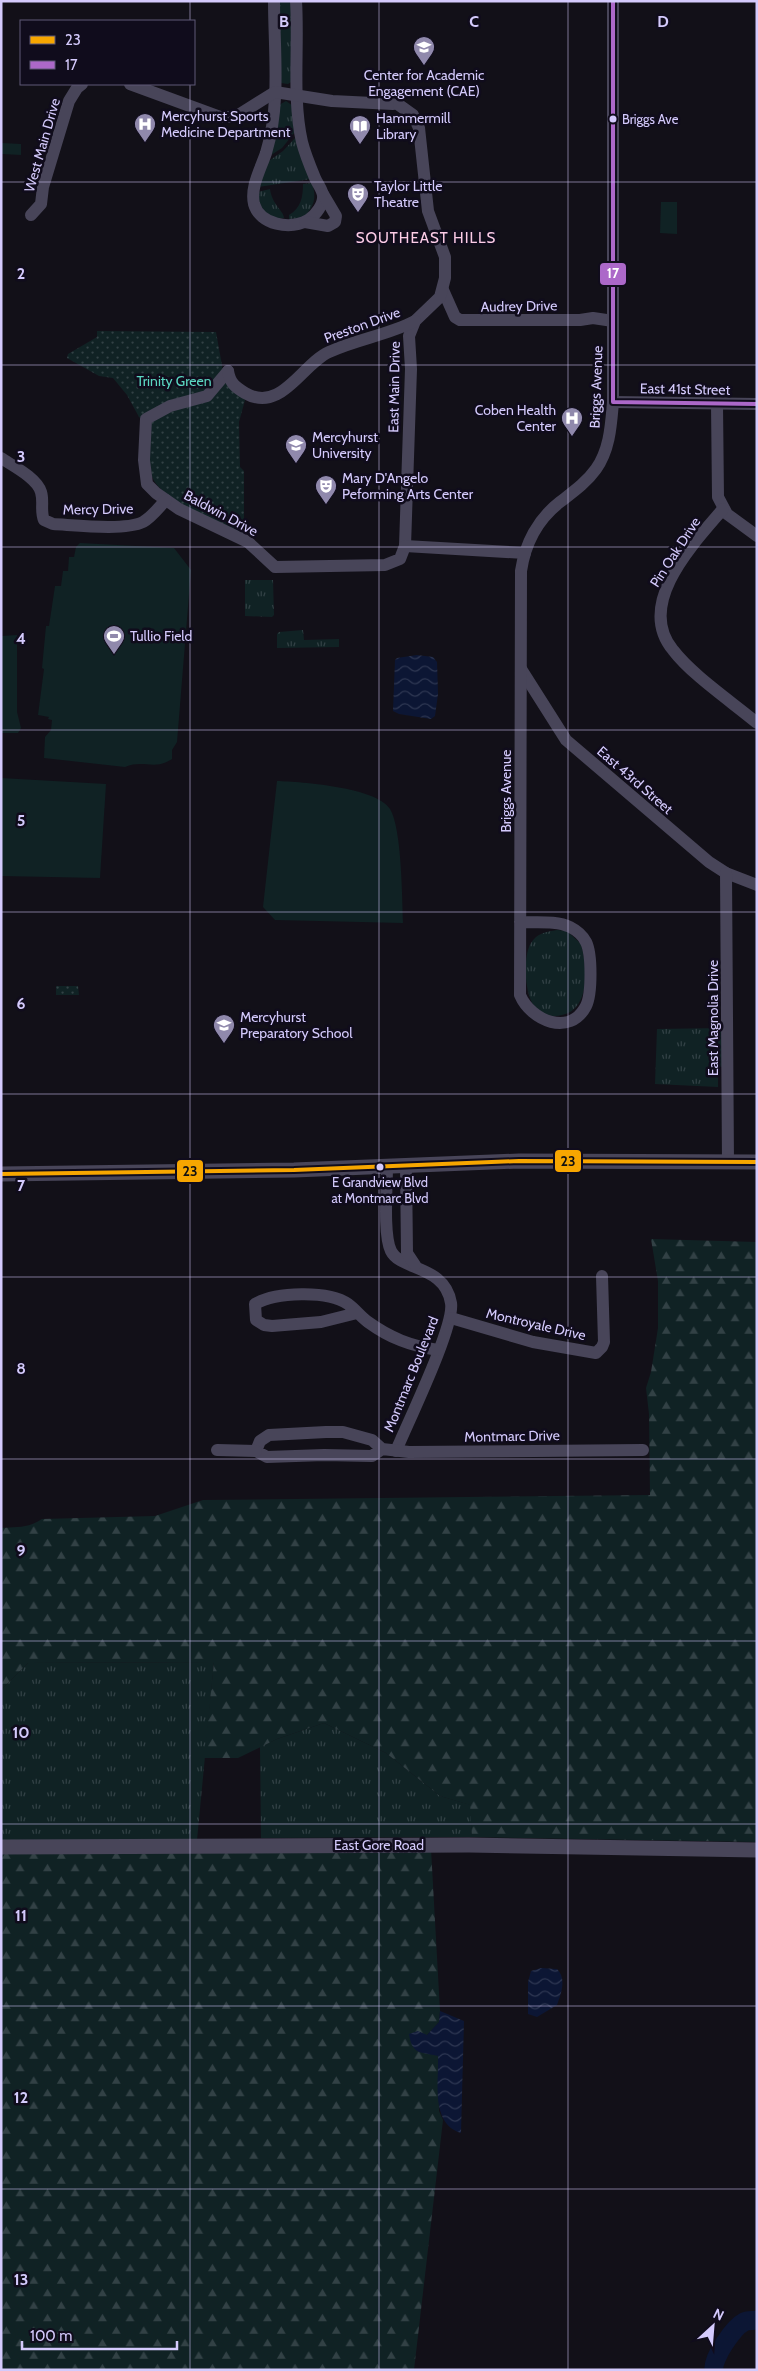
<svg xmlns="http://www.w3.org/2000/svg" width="758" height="2371" font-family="Cabin,sans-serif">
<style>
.grass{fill:url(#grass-tufts)}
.forest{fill:url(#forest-firs)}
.park{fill:url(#park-dots)}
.pitch{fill:#102224}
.water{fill:url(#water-waves)}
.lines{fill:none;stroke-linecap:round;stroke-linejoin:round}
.river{stroke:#0c1634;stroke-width:19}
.minor{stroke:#484559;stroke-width:12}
.tertiary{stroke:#484559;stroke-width:15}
.bus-1-casing{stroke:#100c1c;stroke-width:8}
.bus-2-casing{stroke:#100c1c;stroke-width:8}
.bus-1{stroke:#f7a600;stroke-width:4}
.bus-2{stroke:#ac68c9;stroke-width:4}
.grid{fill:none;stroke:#d4cafc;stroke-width:1;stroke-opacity:0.55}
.bus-dot{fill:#d4cafc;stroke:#100c1c;stroke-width:2}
.labels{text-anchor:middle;stroke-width:5;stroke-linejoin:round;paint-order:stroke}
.bus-label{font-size:13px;fill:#d4cafc;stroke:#100c1c;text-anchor:start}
.poi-label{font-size:14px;fill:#d4cafc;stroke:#100c1c;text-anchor:start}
.street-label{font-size:14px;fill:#d4cafc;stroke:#100c1c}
.park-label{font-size:14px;fill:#5bd7c2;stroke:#100c1c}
.neighbourhood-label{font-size:15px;letter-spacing:1px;fill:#fccce7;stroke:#100c1c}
.grid-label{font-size:16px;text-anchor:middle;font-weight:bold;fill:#d4cafc;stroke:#100c1c;stroke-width:5;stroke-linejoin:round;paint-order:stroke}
.line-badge{stroke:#100c1c;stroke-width:2}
.badge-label{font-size:14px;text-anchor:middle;font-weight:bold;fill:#fff}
.pale-badge-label{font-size:14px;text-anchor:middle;font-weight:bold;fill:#111}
</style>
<defs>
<pattern id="grass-tufts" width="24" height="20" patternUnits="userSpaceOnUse" patternTransform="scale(1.25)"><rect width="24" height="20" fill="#102224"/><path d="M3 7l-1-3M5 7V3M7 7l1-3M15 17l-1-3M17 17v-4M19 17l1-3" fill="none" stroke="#324145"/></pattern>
<pattern id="forest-firs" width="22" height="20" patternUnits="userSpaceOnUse" patternTransform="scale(1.25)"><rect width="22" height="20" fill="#102224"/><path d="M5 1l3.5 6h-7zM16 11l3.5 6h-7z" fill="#324145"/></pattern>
<pattern id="park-dots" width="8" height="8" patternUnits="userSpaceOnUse" patternTransform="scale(1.25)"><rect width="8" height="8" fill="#102224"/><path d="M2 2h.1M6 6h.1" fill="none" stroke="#324145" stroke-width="1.8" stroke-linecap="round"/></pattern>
<pattern id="water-waves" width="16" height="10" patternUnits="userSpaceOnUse" patternTransform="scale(1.25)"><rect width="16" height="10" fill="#0c1634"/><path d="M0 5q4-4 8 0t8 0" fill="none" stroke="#2e3752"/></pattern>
</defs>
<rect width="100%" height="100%" fill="#121018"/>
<g class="grass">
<path d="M277 1H293L291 82 288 84 281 83Z"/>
<path d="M286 101 293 106 294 133 282 148 268 157 279 105Z"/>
<path d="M296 137 311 179 258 187 266 163 283 151Z"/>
<path d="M312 183C317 198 314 207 303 218L289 219V215C301 208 303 197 303 184Z"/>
<path d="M270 189C272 205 284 211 284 218L273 219 260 209 258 192Z"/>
<path d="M245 580H273L274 615 272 617 245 616Z"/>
<path d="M303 630 304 640 339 639V647L277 648V634L279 632Z"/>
<path d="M557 930 567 931 581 944C587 966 591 1009 562 1015 555 1017 546 1016 540 1012 524 1003 522 957 531 943 537 933 546 932 557 930Z"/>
<path d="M722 1028V1067L718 1066V1087L655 1084 657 1029Z"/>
<path d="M214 1662 197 1840H1V1690L28 1663Z"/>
<path d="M324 1723 386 1753 440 1796 471 1805 472 1837 261 1838 260 1747 277 1739Z"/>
</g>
<g class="forest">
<path d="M651 1239 757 1242V1842L472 1837 470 1805 440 1796 386 1753 324 1723 277 1739 238 1758H204L214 1662 28 1663 1 1690V1528C17 1527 29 1528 42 1519L155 1516 203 1500 650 1495 649 1414 646 1388 651 1372 658 1328V1281Z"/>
<path d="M431 1849 440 2011 439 2022 427 2035 438 2055 439 2111 443 2120 414 2370H1V1852Z"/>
</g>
<g class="park">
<path d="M97 331 216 332 225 382 245 400 239 422 240 467 244 471V535C220 523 159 501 151 474 147 460 151 442 151 428L139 417 127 395 113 378 99 376 67 358 68 354 97 337Z"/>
<path d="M56 986H78L79 995H56Z"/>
</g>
<g class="pitch">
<path d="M2 143 21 144V155L2 154Z"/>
<path d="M661 202H677V234L660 233Z"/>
<path d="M80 543 174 548 191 570 177 742 172 750V759C154 771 144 759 125 767L44 758 45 737 51 730 52 720 48 719 49 717 38 715 44 669 42 668 46 626H49L55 586H61L63 571H68L69 557H74L76 547Z"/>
<path d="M17 635V712L21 728 18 733H1V636Z"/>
<path d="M1 778 106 784 100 878 1 876Z"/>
<path d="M277 781C302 782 376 787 390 809 402 829 402 898 403 923L275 920 263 907Z"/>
</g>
<g class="water">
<path d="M417 655 433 657 437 662 438 694 435 716 431 719 399 714 393 711 395 660 397 658Z"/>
<path d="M541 1968 557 1969C567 1979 561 1994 557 2005L537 2017 528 2014V1982L531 1971Z"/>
<path d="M440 2011 464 2021 461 2133C430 2124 439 2081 438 2056 421 2052 412 2055 409 2034L418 2031 427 2035 439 2022Z"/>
</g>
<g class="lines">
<path class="river" d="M714 2370C712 2358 734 2327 744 2322 748 2320 753 2321 757 2320"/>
<g class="minor">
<path d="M274 1C274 51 281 104 266 153 261 168 250 187 254 204 260 225 290 230 308 220 316 215 324 204 323 195 322 189 317 183 315 178 310 166 305 154 302 142 292 98 299 47 296 1"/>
<path d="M130 84 220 117H235L275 92 332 101 393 104"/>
<path d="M31 215 41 204 43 187 69 101 77 88 82 84"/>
<path d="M305 222 328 226 335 222 336 216 323 194"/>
<path d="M443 290 455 317 460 320H580L593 318 613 321"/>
<path d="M228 371 207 396 170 406 146 419 144 460 147 484 156 493 179 509 248 542 275 567 385 565 400 559 405 546 411 369 409 336 415 321 440 297 445 278V257L428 211 419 128 413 115 399 105"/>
<path d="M228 371C230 383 235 387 245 393 281 414 302 364 329 352 357 339 388 335 415 321"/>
<path d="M613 402 757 404"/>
<path d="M717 405 718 497 727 514 757 536"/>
<path d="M1 458C13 466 37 478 41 492 44 502 40 511 44 520L53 524C74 525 125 531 143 522 152 517 159 507 166 500"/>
<path d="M723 509C693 544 635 604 673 650 692 675 732 702 757 723"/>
<path d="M405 546 525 553"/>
<path d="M521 669 566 740 709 862 726 873 757 885"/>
<path d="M726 873 728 1162"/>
<path d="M520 922C535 923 556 920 570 927 576 930 583 936 586 942 592 954 592 994 586 1006 570 1037 531 1021 520 995L521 571C525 544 538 519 560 502 573 492 586 483 596 469 610 449 611 425 613 402V1"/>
<path d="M387 1167C387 1187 383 1235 391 1251 401 1271 445 1265 451 1303 455 1326 407 1424 396 1451"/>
<path d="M406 1167 407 1253 415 1265"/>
<path d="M357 1313 321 1322 272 1326 264 1325 256 1320 255 1304C275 1292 328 1290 348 1304 355 1309 361 1317 368 1322 390 1338 411 1346 438 1350"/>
<path d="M451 1318 533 1342 596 1353 602 1347 604 1342 602 1276"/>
<path d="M382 1449 372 1456 324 1455 267 1457 256 1451 260 1441 269 1435 326 1432H343L372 1440 382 1449 409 1452 643 1450"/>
<path d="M217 1450 256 1451"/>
</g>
<g class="tertiary">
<path d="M1 1174 294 1170 519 1161 757 1162"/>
<path d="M1 1847 469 1845 757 1850"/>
</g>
<g class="bus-1-casing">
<path id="bus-1" d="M1 1174 294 1170 519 1161 757 1162"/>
</g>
<g class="bus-2-casing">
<path id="bus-2" d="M613 1V402L757 404"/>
</g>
<use href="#bus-1" class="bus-1"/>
<use href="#bus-2" class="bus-2"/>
</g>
<path class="grid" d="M190 1V21M379 1V2370M568 1V2370M190 84V2370M1 182H757M1 365H757M1 547H757M1 730H757M1 912H757M1 1094H757M1 1277H757M1 1459H757M1 1641H757M1 1824H757M1 2006H757M1 2189H757"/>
<defs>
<g id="school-pin" transform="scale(1.125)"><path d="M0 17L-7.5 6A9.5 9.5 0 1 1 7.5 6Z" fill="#9089ac" stroke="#100c1c"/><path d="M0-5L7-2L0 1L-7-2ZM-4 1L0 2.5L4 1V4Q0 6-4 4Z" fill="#fff"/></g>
<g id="hospital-pin" transform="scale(1.125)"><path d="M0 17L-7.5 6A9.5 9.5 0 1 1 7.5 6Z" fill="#9089ac" stroke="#100c1c"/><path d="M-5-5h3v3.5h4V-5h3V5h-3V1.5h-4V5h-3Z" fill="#fff"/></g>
<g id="library-pin" transform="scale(1.125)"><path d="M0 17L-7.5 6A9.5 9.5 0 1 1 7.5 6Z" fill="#9089ac" stroke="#100c1c"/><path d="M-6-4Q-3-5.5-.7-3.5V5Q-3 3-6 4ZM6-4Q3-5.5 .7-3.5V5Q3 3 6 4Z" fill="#fff"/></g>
<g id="theatre-pin" transform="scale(1.125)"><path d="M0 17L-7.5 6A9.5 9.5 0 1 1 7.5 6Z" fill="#9089ac" stroke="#100c1c"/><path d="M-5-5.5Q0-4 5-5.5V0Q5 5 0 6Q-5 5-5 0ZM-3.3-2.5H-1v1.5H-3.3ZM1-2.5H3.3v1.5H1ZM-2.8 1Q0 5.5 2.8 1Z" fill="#fff"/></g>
<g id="university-pin" transform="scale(1.125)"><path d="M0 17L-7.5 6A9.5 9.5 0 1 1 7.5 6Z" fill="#9089ac" stroke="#100c1c"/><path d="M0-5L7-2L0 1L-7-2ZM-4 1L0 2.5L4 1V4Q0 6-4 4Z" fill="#fff"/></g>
<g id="stadium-pin" transform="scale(1.125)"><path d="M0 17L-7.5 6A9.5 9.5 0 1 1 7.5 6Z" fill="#9089ac" stroke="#100c1c"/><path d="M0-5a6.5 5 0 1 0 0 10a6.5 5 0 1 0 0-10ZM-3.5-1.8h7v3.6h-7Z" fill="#fff"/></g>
</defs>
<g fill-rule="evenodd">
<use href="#school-pin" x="424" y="47"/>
<use href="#hospital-pin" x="145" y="124"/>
<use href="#library-pin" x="360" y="126"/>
<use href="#theatre-pin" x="358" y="194"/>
<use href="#hospital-pin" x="572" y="418"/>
<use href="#university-pin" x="296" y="445"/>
<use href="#theatre-pin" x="326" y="486"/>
<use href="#stadium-pin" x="114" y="636"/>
<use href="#school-pin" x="224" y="1025"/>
</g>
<g class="bus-dot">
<circle cx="613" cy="119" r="4.5"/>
<circle cx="380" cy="1167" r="4.5"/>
</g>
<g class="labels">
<g class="bus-label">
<text x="622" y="124">Briggs Ave</text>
<text x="380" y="1187" text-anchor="middle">E Grandview Blvd<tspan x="380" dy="16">at Montmarc Blvd</tspan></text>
</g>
<g class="poi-label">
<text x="424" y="80" text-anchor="middle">Center for Academic<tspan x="424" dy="16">Engagement (CAE)</tspan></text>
<text x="161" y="121">Mercyhurst Sports<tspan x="161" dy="16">Medicine Department</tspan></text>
<text x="376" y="123">Hammermill<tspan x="376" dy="16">Library</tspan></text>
<text x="374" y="191">Taylor Little<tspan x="374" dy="16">Theatre</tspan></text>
<text x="556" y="415" text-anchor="end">Coben Health<tspan x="556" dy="16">Center</tspan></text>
<text x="312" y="442">Mercyhurst<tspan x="312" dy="16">University</tspan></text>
<text x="342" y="483">Mary D'Angelo<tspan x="342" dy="16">Peforming Arts Center</tspan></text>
<text x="130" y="641">Tullio Field</text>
<text x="240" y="1022">Mercyhurst<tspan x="240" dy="16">Preparatory School</tspan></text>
</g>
<g class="street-label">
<text transform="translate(42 145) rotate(-74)" y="5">West Main Drive</text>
<text transform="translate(519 306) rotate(-1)" y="5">Audrey Drive</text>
<text transform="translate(362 325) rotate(-20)" y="5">Preston Drive</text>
<text transform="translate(394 387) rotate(-89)" y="5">East Main Drive</text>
<text transform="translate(596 387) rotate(-88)" y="5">Briggs Avenue</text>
<text transform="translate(685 389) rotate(1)" y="5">East 41st Street</text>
<text transform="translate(98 509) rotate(-1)" y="5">Mercy Drive</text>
<text transform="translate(221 513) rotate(28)" y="5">Baldwin Drive</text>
<text transform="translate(675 552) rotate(-57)" y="5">Pin Oak Drive</text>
<text transform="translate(635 780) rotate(41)" y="5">East 43rd Street</text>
<text transform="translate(506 791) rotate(-90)" y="5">Briggs Avenue</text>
<text transform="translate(713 1018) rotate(-90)" y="5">East Magnolia Drive</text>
<text transform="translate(536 1324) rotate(13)" y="5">Montroyale Drive</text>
<text transform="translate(411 1374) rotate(-68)" y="5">Montmarc Boulevard</text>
<text transform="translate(512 1436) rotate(-1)" y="5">Montmarc Drive</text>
<text x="379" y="1850">East Gore Road</text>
</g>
<g class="park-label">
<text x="174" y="386">Trinity Green</text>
</g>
<g class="neighbourhood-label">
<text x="426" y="243">SOUTHEAST HILLS</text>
</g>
</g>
<g class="grid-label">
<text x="284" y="27">B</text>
<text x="474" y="27">C</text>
<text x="663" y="27">D</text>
<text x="21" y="279">2</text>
<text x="21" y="462">3</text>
<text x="21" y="644">4</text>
<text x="21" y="826">5</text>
<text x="21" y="1009">6</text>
<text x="21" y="1191">7</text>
<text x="21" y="1374">8</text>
<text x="21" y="1556">9</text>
<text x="21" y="1738">10</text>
<text x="21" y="1921">11</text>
<text x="21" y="2103">12</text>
<text x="21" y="2285">13</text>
</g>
<g class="line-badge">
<rect x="599" y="262" width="28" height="24" rx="5" fill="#ac68c9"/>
<rect x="554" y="1149" width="28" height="24" rx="5" fill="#f7a600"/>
<rect x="176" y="1159" width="28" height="24" rx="5" fill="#f7a600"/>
</g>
<g class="badge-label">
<text x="613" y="278">17</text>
</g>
<g class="pale-badge-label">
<text x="568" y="1166">23</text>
<text x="190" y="1176">23</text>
</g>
<rect width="758" height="2371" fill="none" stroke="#d4cafc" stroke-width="5"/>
<rect x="20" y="20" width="175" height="65" fill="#100c1c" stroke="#5e5876"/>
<rect x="30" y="36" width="25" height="8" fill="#f7a600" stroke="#5e5876"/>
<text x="65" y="45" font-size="15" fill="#d4cafc">23</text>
<rect x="30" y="61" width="25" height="8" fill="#ac68c9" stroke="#5e5876"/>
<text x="65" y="70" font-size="15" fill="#d4cafc">17</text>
<g transform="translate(713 2326) rotate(26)" stroke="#100c1c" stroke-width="4" paint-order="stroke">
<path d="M0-4L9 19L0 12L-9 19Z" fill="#d4cafc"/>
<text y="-8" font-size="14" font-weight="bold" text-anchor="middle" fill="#d4cafc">N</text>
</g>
<path d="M22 2341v8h155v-8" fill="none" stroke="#d4cafc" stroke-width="2.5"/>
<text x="30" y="2341" font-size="15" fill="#d4cafc" stroke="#100c1c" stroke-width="4" paint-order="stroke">100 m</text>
</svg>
